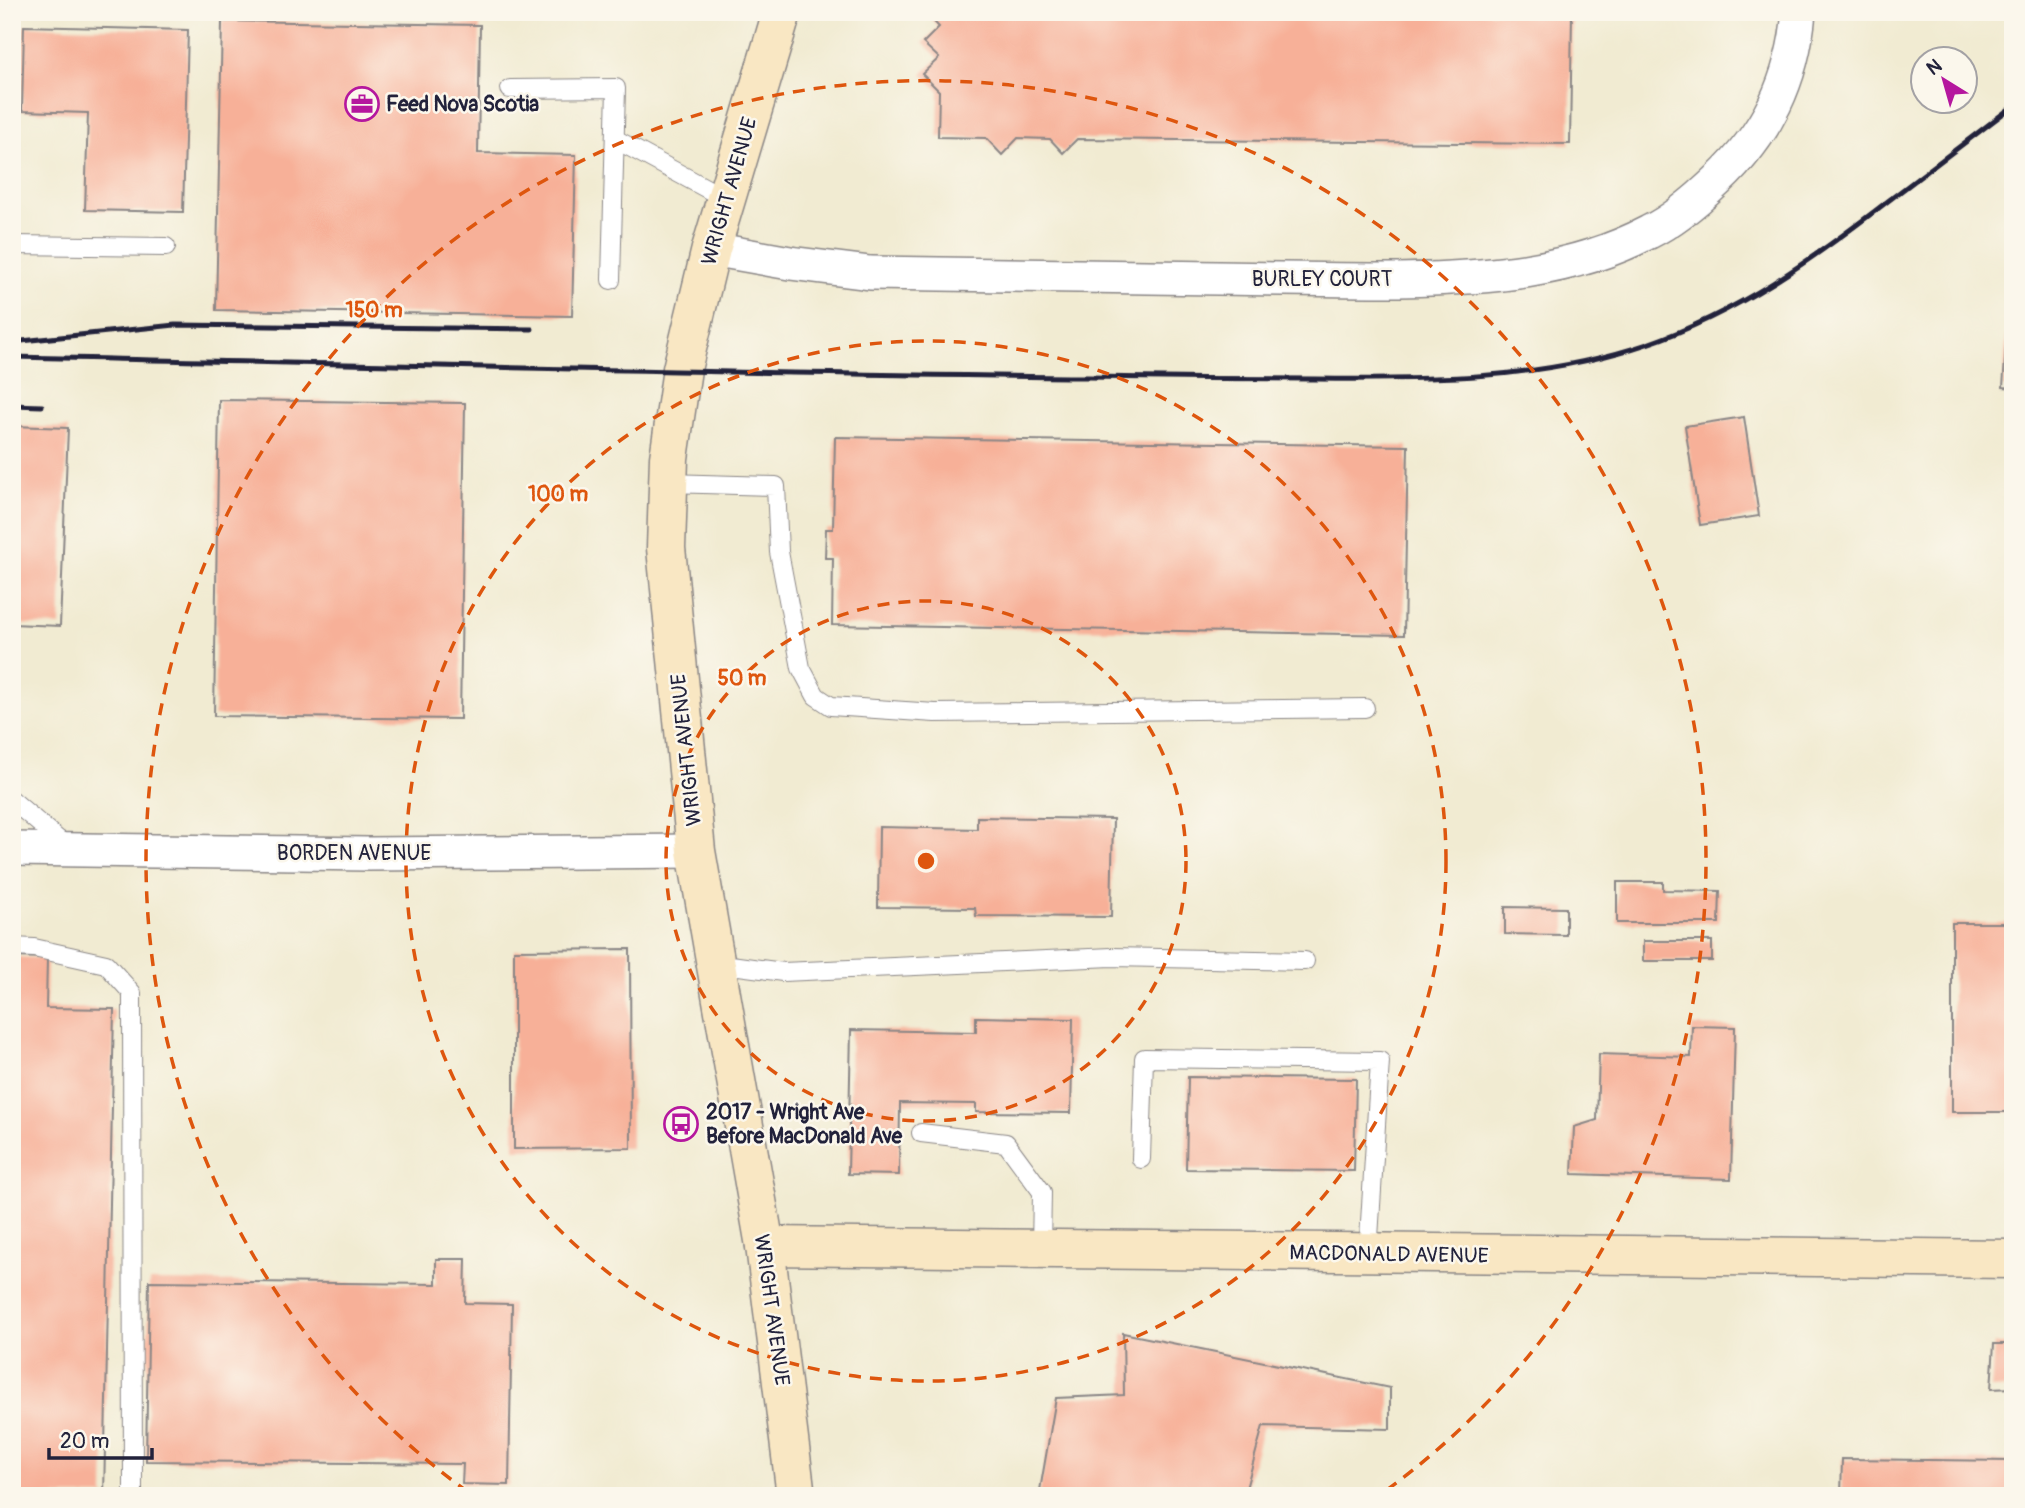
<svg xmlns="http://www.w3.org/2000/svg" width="2025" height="1508" font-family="Pangolin,sans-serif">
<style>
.building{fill:#f7b098}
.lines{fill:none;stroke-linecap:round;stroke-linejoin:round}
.lane-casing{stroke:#8a8686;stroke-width:20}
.street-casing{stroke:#8a8686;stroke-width:36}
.secondary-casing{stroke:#8a8686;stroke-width:41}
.lane{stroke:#fff;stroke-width:18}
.street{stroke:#fff;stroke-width:33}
.secondary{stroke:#f9e7c3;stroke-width:38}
.rail{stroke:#22223b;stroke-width:5}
.ring{fill:none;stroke:#de560e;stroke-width:3.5;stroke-dasharray:12 9}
.labels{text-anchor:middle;stroke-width:5;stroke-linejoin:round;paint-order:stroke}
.poi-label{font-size:21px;font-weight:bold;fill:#22223b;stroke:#fbf7ec;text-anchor:start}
.street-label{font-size:21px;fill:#22223b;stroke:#fbf7ec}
.centre{fill:#de560e;stroke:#fbf7ec;stroke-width:3.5}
.ring-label{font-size:21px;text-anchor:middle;font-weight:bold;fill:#de560e;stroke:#fbf7ec;stroke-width:5;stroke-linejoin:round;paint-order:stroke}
</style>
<rect width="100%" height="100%" fill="#fbf7ec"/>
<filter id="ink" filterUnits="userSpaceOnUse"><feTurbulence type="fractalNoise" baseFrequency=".0143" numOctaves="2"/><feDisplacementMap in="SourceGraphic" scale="14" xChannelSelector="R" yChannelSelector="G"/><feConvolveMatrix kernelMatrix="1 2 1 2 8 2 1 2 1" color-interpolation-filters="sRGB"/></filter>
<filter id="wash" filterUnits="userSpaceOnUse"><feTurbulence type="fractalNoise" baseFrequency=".00686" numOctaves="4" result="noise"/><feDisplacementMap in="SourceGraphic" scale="28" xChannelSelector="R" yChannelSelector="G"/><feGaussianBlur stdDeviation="1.57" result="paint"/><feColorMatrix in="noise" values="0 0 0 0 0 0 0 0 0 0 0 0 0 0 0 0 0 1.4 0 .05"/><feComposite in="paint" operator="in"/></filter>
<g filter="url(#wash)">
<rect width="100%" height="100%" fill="#f1ebd2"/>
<g id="blocks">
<g class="building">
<path d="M925 12H1572L1570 144 1077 139 1063 153 1050 139 1018 138 1002 155 986 138 938 137 939 91 922 74 939 58 923 43 939 27Z"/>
<path d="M222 21 480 25 478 153 576 155 572 316 216 310Z"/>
<path d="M24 26 188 30 183 212 85 210 88 113 22 111Z"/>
<path d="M2011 276H2013V388L2003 387Z"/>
<path d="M219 400 465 403 460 719 214 716Z"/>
<path d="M1744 417 1759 516 1700 525 1685 426Z"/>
<path d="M12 426 68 428 60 626 12 624Z"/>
<path d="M835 437 1408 446 1404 635 832 625 833 558H825L826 529H833Z"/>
<path d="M977 817 1113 819 1111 917 976 916 975 908 878 907 879 827 977 829Z"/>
<path d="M1617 882H1663V890L1720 891 1719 923H1617Z"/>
<path d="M1505 907 1566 908V935L1505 934Z"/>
<rect x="1952" y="923" width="61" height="189"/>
<rect x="1643" y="941" width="69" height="20"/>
<path d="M630 949 631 1148 514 1149V950Z"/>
<path d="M12 957 47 958 46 1008 114 1009 104 1496H12Z"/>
<path d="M976 1017 1073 1019 1071 1113 976 1112V1104L900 1103 899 1175 848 1174 851 1030 976 1032Z"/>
<path d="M1692 1026 1735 1027 1731 1179 1572 1174 1574 1127 1597 1120 1599 1054 1691 1057Z"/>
<path d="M1188 1077 1356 1079 1354 1171 1186 1169Z"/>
<path d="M436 1259H466L465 1303 512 1304 509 1485 462 1484 463 1464 146 1461 149 1281 436 1284Z"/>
<path d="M1123 1333 1390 1388V1429L1263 1426 1244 1496H1039L1056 1398 1124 1395Z"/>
<path d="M1994 1344H2013V1388L1991 1389Z"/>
<path d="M1842 1459 2013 1461V1496H1841Z"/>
</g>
</g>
</g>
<g filter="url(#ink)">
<use href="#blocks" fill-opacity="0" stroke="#8a8686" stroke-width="2"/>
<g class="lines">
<g class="lane-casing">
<g id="lane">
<path d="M510 89 616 88 611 280"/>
<path d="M615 139 726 199"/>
<path d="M12 245 166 247"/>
<path d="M668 483 776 486 779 552 801 668 816 696 831 706 935 713 1365 708"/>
<path d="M12 800 68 848"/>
<path d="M12 947 34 948 106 964 132 993 133 1496"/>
<path d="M716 963 783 972 1112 957 1305 961"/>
<path d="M921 1133 1006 1143 1042 1192 1041 1249"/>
<path d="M1141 1159 1144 1058 1380 1061 1368 1254"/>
</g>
</g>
<g class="street-casing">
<g id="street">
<path d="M711 249 790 263 870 273C986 274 1102 276 1218 278 1278 279 1339 280 1399 280 1486 278 1571 273 1649 232 1674 220 1697 200 1717 181 1767 134 1793 81 1799 12"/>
<path d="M12 849 368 854 696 851"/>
</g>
</g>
<g class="secondary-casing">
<g id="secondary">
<path d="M782 12 711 249 682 369 669 458 666 548 696 851 765 1246 796 1496"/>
<path d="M765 1246 2013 1259"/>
</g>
</g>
<use href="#lane" class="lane"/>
<use href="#street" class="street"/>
<use href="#secondary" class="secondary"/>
<g class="rail">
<path d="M12 342 175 325 532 329"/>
<path d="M12 357C370 364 729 374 1087 377 1164 378 1240 379 1317 379 1428 380 1541 380 1647 344 1738 313 1813 259 1888 201 1930 169 1971 138 2013 106"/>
<path d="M12 405 42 406"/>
</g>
</g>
</g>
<g class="ring">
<circle cx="926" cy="861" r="260"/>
<circle cx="926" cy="861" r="520"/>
<path d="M468 1492A780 780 0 1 1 1384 1492"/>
</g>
<defs>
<g id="office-ring" transform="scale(1.75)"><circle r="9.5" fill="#fbf7ec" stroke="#b5179e" stroke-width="1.5"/><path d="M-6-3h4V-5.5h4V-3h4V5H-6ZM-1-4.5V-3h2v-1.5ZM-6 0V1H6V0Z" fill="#b5179e"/></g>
<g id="bus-ring" transform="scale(1.75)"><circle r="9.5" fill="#fbf7ec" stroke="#b5179e" stroke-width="1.5"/><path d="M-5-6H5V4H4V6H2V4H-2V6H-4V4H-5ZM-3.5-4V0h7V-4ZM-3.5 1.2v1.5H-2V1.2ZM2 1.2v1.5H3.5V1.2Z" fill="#b5179e"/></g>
</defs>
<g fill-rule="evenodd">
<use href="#office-ring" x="362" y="104"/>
<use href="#bus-ring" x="681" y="1124"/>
</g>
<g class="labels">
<g class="poi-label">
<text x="386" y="111">Feed Nova Scotia</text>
<text x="706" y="1119">2017 - Wright Ave<tspan x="706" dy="24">Before MacDonald Ave</tspan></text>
</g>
<g class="street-label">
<text transform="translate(729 191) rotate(-74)" y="7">WRIGHT AVENUE</text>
<text x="1322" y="286">BURLEY COURT</text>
<text transform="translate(686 750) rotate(-96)" y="7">WRIGHT AVENUE</text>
<text x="354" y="860">BORDEN AVENUE</text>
<text transform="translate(1389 1254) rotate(1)" y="7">MACDONALD AVENUE</text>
<text transform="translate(772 1310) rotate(82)" y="7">WRIGHT AVENUE</text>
</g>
</g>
<circle cx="926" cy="861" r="10" class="centre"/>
<g class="ring-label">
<text x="374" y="317">150 m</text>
<text x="558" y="501">100 m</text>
<text x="742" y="685">50 m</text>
</g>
<rect width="2025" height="1508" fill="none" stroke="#fbf7ec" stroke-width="42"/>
<g transform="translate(1944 80) rotate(323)"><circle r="33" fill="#fbf7ec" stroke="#a4a2a5" stroke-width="2"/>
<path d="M0-5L12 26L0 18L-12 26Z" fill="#b5179e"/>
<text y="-10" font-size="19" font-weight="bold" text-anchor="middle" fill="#22223b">N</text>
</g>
<path d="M49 1448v10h103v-10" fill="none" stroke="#22223b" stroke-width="3.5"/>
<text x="60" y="1448" font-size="21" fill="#22223b" stroke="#fbf7ec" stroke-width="5" paint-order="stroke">20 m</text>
</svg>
